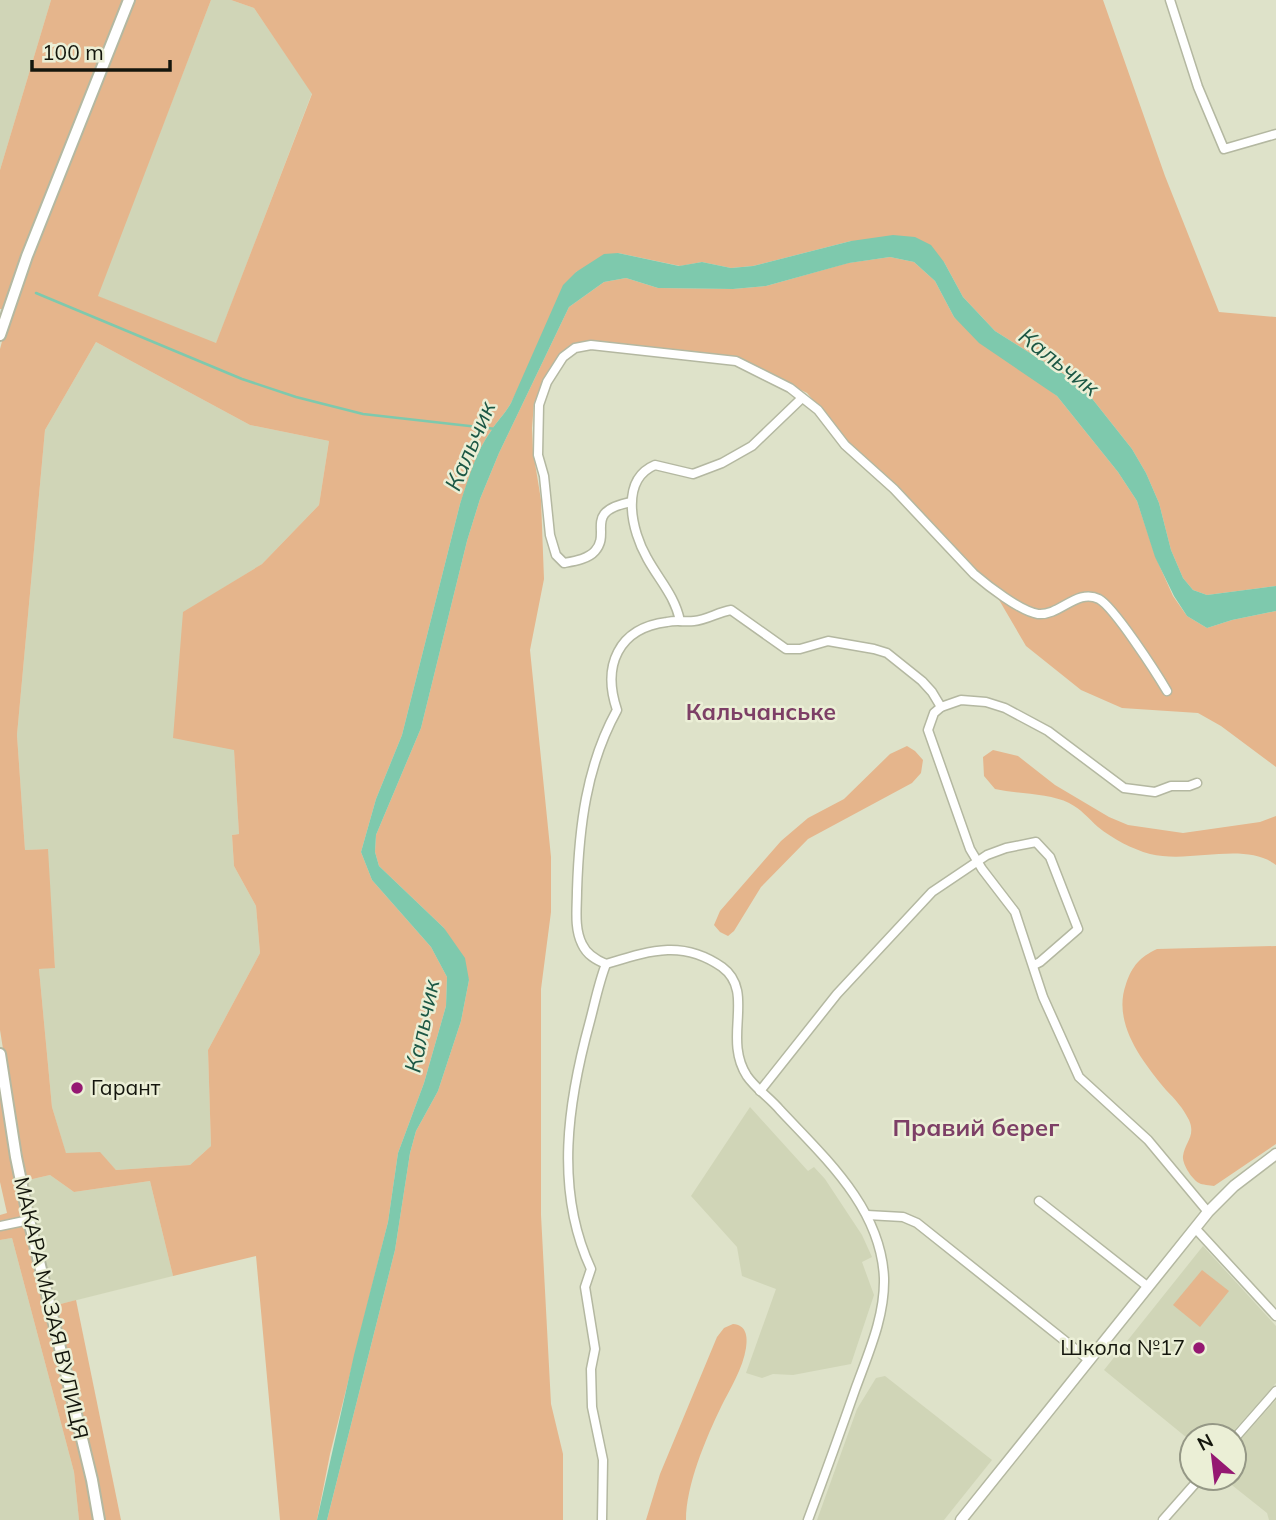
<svg xmlns="http://www.w3.org/2000/svg" width="1276" height="1520" font-family="Mulish,sans-serif">
<style>
.built{fill:#d0d5b7}
.green{fill:#e5b58c;fill-rule:evenodd}
.water{fill:#7ec9ad}
.lines{fill:none;stroke-linecap:round;stroke-linejoin:round}
.stream{stroke:#7ec9ad;stroke-width:2.5}
.minor-casing{stroke:#b4b8a1;stroke-width:11}
.tertiary-casing{stroke:#b4b8a1;stroke-width:13}
.secondary-casing{stroke:#b4b8a1;stroke-width:14}
.minor{stroke:#fff;stroke-width:8}
.tertiary{stroke:#fff;stroke-width:10}
.secondary{stroke:#fff;stroke-width:10}
.poi-dot{fill:#951872;stroke:#ebefd6;stroke-width:2.5}
.labels{text-anchor:middle;stroke-width:5;stroke-linejoin:round;paint-order:stroke}
.poi-label{font-size:21px;fill:#14160d;stroke:#ebefd6;text-anchor:start}
.street-label{font-size:21px;fill:#14160d;stroke:#ebefd6}
.water-label{font-size:23px;font-style:italic;fill:#1b5744;stroke:#ebefd6}
.neighbourhood-label{font-size:23px;font-weight:bold;fill:#7d3f66;stroke:#ebefd6}
.quarter-label{font-size:24px;font-weight:bold;fill:#7d3f66;stroke:#ebefd6}
</style>
<rect width="100%" height="100%" fill="#dee2c9"/>
<g class="built">
<path d="M0 0H51L0 170Z"/>
<path d="M211 0H231L254 8 312 93 216 344 97 296Z"/>
<path d="M96 342 250 425 329 441 319 505 262 564 183 613 234 749 239 834 232 835 234 866 256 906 260 953 208 1050 211 1146 190 1165 116 1170 99 1152 66 1154 52 1107 39 969 55 967 47 849 25 850 17 735 45 430Z"/>
<path d="M750 1107 808 1171 814 1167 825 1179 862 1235 872 1257 862 1262 874 1295 851 1364 793 1375 773 1374 762 1378 746 1373 776 1289 742 1276 737 1247 691 1196Z"/>
<path d="M50 1175 74 1192 150 1181 173 1276 53 1306 24 1181Z"/>
<path d="M12 1238 74 1472 79 1520H0V1240Z"/>
<path d="M1203 1246 1276 1326V1383L1229 1436H1192V1442L1104 1370Z"/>
<path d="M885 1376 992 1460 944 1520H817L857 1409 876 1378Z"/>
<path d="M1276 1400V1520H1269L1267 1513 1223 1478H1234V1447Z"/>
</g>
<g class="green">
<path d="M51 0H127L4 309H0V170Z"/>
<path d="M133 0H211L98 296 216 343 312 94 254 8 231 0H1103L1165 176 1219 312 1276 317V586L1207 595 1193 590 1183 578 1171 550 1159 503 1146 473 1132 449 1090 396 1070 378 995 331 963 297 944 262 851 241 753 266 731 268 702 262 680 266 618 253 576 272 511 403C505 414 497 421 491 431 476 451 469 480 460 504L402 735 376 799 361 852 372 880 431 947 447 977 446 1006 424 1083 398 1153 388 1222 330 1454 317 1520H280L256 1256 173 1276 150 1181 74 1192 50 1175 24 1181 0 1030V349L10 311ZM96 342 250 425 329 441 319 505 262 564 183 612 173 738 234 750 239 834 232 835 234 866 256 906 260 953 208 1050 211 1146 190 1165 116 1170 100 1152 66 1153 52 1107 39 969 55 968 48 849 25 850 17 735 45 430Z"/>
<path d="M890 257 914 262 935 281 954 317 1057 396 1118 472 1137 501 1156 558 1173 596 1187 616 1207 628 1232 620 1276 611V767L1221 726 1198 713 1122 708 1081 690 1026 646 988 581 891 481 855 449 807 393 737 358 590 341 578 343 567 350 555 361 534 403 532 428 533 451 541 500 544 579 530 650 551 857V912L541 989V1215L551 1404 563 1454V1520H327L395 1250 410 1153 416 1131 438 1091 461 1021 469 980 444 928 379 866 375 852 376 835 421 728 467 541 480 499 499 453 569 307 604 282 626 278 658 288 733 289 766 286 848 263Z"/>
<path d="M907 746 915 751 923 760 921 773 912 783 808 839 761 887 734 931 728 936 720 932 714 925 720 911 781 841 808 818 844 799 890 754Z"/>
<path d="M993 750 1018 756 1055 785 1109 817 1128 825 1183 833 1260 822 1276 816V865C1244 841 1191 864 1150 854 1132 849 1113 839 1098 827 1088 818 1081 809 1069 803 1050 793 1017 794 995 789L984 776 983 757Z"/>
<path d="M1276 946V1144L1214 1186C1210 1185 1202 1185 1199 1183 1192 1179 1182 1164 1183 1156 1185 1142 1196 1136 1189 1120 1183 1108 1175 1099 1166 1090 1142 1061 1112 1023 1126 984 1132 966 1140 957 1157 949Z"/>
<path d="M0 1072 97 1520H79L74 1472 12 1238 0 1240V1215L7 1213 0 1182Z"/>
<path d="M1202 1270 1229 1291 1200 1327 1173 1305Z"/>
<path d="M76 1300 121 1520H103L53 1306Z"/>
<path d="M733 1324C746 1325 748 1336 746 1348 743 1368 730 1389 721 1407 706 1438 686 1485 686 1520H646L660 1474 717 1337 724 1328Z"/>
</g>
<path class="water" d="M893 235 915 237 931 245 944 262 963 297 995 331 1070 378 1090 396 1132 449 1146 473 1159 503 1171 550 1183 578 1193 590 1207 595 1276 586V611L1232 620 1207 628 1187 616 1174 596 1155 557 1137 501 1118 472 1057 396 979 343 954 317 935 281 914 262 890 257 849 263 766 286 733 289 658 288 626 278 604 282 569 307 499 453 480 499 467 541 421 728 376 835 375 852 379 866 444 928 465 958 469 980 461 1021 438 1091 416 1131 410 1153 395 1250 327 1520H317L354 1355 388 1222 398 1153 424 1083 446 1006 447 977 431 947 372 880 361 852 376 799 402 735 460 504C468 480 476 451 491 431 497 421 505 414 511 403L563 285 576 272 604 254 618 253 679 266 702 262 731 268 753 266 851 241Z"/>
<g class="lines">
<path class="stream" d="M36 293 242 379 296 397 363 414 496 429"/>
<g class="minor-casing">
<g id="minor">
<path d="M1170 0 1198 87 1224 149 1276 134"/>
<path d="M631 502C582 512 612 532 595 551 588 559 575 561 564 563L556 555 550 535 544 476 538 455 539 405 547 382 563 357 575 348 591 345 736 361 790 388 818 410 845 445 894 489 974 574C988 586 1020 611 1038 614 1060 616 1077 588 1099 599 1114 607 1157 674 1167 691"/>
<path d="M680 621C675 596 659 580 647 558 632 532 619 480 655 465L693 474 722 463 752 446 802 398"/>
<path d="M1197 783 1189 786H1171L1155 792 1124 788 1048 731 1005 708 986 702 961 700 941 707 934 713 928 730 970 849 982 869 1015 912 1043 997 1079 1077 1148 1140 1208 1212"/>
<path d="M606 964C649 951 682 939 722 967 756 992 722 1038 747 1076 756 1089 770 1098 780 1110 825 1158 881 1208 884 1278 885 1317 868 1354 855 1390 840 1433 824 1477 808 1520"/>
<path d="M606 964C596 960 587 955 582 944 574 928 577 908 577 891 579 828 586 766 617 710 602 666 618 628 667 622 676 620 685 622 694 621 707 620 718 612 731 610L786 649H800L828 641 874 649 887 653 922 681 932 692 941 707"/>
<path d="M760 1091 837 994 932 892 987 855 1006 848 1036 842 1050 857 1078 929 1040 962 1034 965"/>
<path d="M1039 1201 1147 1286"/>
<path d="M867 1215 903 1217 917 1223 1089 1360"/>
<path d="M0 1226 29 1220"/>
<path d="M1195 1228 1276 1316"/>
<path d="M1234 1439 1276 1391"/>
<path d="M602 1520 603 1460 592 1407 591 1369 595 1349 585 1287 591 1269C554 1190 568 1101 590 1021 595 1002 599 982 606 964"/>
<path d="M1163 1520 1200 1478"/>
</g>
</g>
<g class="tertiary-casing">
<path id="tertiary" d="M961 1520 1208 1212 1234 1186 1276 1154"/>
</g>
<g class="secondary-casing">
<g id="secondary">
<path d="M0 335 27 256 129 0"/>
<path d="M0 1054 16 1157 29 1220 92 1480 99 1520"/>
</g>
</g>
<use href="#minor" class="minor"/>
<use href="#tertiary" class="tertiary"/>
<use href="#secondary" class="secondary"/>
</g>
<g class="poi-dot">
<circle cx="77" cy="1088" r="7"/>
<circle cx="1199" cy="1348" r="7"/>
</g>
<g class="labels">
<g class="poi-label">
<text x="91" y="1095">Гарант</text>
<text x="1185" y="1355" text-anchor="end">Школа №17</text>
</g>
<g class="street-label">
<text transform="translate(51 1308) rotate(77)" y="7">МАКАРА МАЗАЯ ВУЛИЦЯ</text>
</g>
<g class="water-label">
<text transform="translate(1059 362) rotate(38)" y="8">Кальчик</text>
<text transform="translate(470 446) rotate(-67)" y="8">Кальчик</text>
<text transform="translate(422 1026) rotate(-78)" y="8">Кальчик</text>
</g>
<g class="neighbourhood-label">
<text x="761" y="720">Кальчанське</text>
</g>
<g class="quarter-label">
<text x="976" y="1136">Правий берег</text>
</g>
</g>
<g transform="translate(1213 1457) rotate(332)"><circle r="33" fill="#ebefd6" stroke="#959886" stroke-width="2"/>
<path d="M0-5L12 26L0 18L-12 26Z" fill="#951872"/>
<text y="-10" font-size="19" font-weight="bold" text-anchor="middle" fill="#14160d">N</text>
</g>
<path d="M32 60v10h138v-10" fill="none" stroke="#14160d" stroke-width="3.5"/>
<text x="42" y="60" font-size="21" fill="#14160d" stroke="#ebefd6" stroke-width="5" paint-order="stroke">100 m</text>
</svg>
